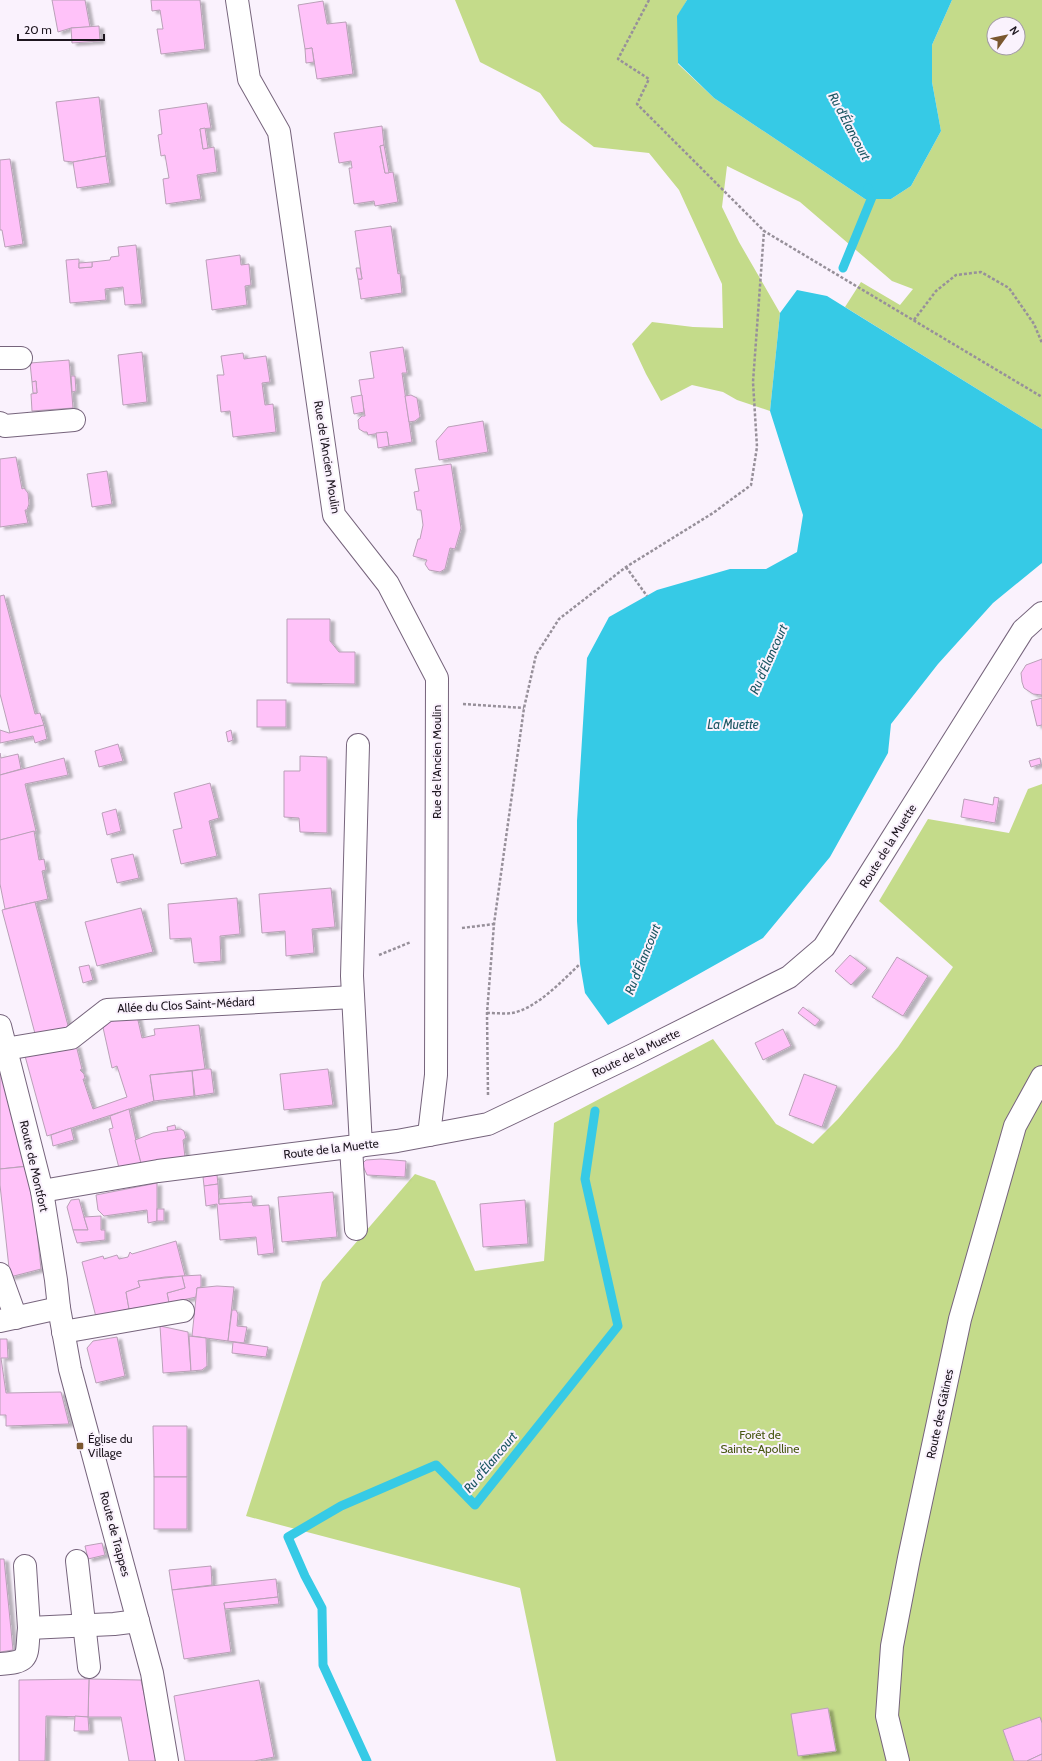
<svg xmlns="http://www.w3.org/2000/svg" width="1042" height="1761" font-family="Cabin,sans-serif">
<style>
.green{fill:#c4db8a;fill-rule:evenodd}
.water{fill:#36cae6}
.lines{fill:none;stroke-linecap:round;stroke-linejoin:round}
.stream{stroke:#36cae6;stroke-width:9}
.building{fill:#ffc2f9;stroke:#b9a0b7;filter:url(#shadow)}
.minor-casing{stroke:#76647c;stroke-width:24}
.path{stroke:#97909a;stroke-width:2.5;stroke-dasharray:3 2;stroke-linecap:butt}
.minor{stroke:#fff;stroke-width:22}
.poi-dot{fill:#7a572f;stroke:#faf2fd;stroke-width:1.5}
.labels{text-anchor:middle;stroke-width:4;stroke-linejoin:round;paint-order:stroke}
.street-label{font-size:12px;fill:#1d161f;stroke:#faf2fd}
.park-label{font-size:12px;fill:#465610;stroke:#faf2fd}
.poi-label{font-size:12px;fill:#1d161f;stroke:#faf2fd;text-anchor:start}
.water-label{font-size:13px;font-style:italic;fill:#1d5763;stroke:#faf2fd}
</style>
<defs>
<filter id="shadow"><feDropShadow dx="4.5" dy="2.5" stdDeviation="1" flood-color="#0004"/></filter>
</defs>
<rect width="100%" height="100%" fill="#faf2fd"/>
<g class="green">
<path d="M455 0H687L678 16V64L714 98 865 199H891L911 186 941 131 932 82V45L952 0H1042V429L845 307 861 282 900 305 913 289 892 281 800 202 727 166 722 207 739 242 780 313 770 411 737 400 723 392 692 385 661 401 646 374 632 344 652 322 693 327 723 328 722 284 679 190 649 153 594 147 561 122 540 93 480 62ZM994 24H1018V48H994Z"/>
<path d="M1042 784V1761H556L520 1588 246 1516 322 1282 415 1174 435 1181 475 1271 544 1261 554 1123 713 1039 776 1124 813 1144 838 1119 898 1047 953 967 879 901 928 819 1009 833 1028 789Z"/>
</g>
<g class="water">
<path d="M687 0H952L932 45V82L941 131 911 186 891 199H865L714 98 678 63 677 16Z"/>
<path d="M797 290 827 296 1042 429V563L993 603 938 664 891 724 888 753 830 857 763 938 608 1025 585 993 580 964 577 921V821L587 658 609 617 657 590 730 569H766L797 552 803 515 770 411 780 313Z"/>
</g>
<g class="lines">
<g class="stream">
<path d="M843 268 872 197 868 188"/>
<path d="M367 1761 323 1665 322 1608 305 1576 288 1537 341 1506 436 1465 475 1505 618 1326 585 1179 595 1111"/>
</g>
</g>
<g class="building">
<path d="M52 0H85L90 27 71 28 58 32Z"/>
<path d="M151 0H200L205 49 161 54 157 29H163L160 10 152 11Z"/>
<path d="M323 1 327 24 346 22 353 74 317 79 312 48 305 49 298 5Z"/>
<path d="M99 26 100 41 72 43 71 28Z"/>
<path d="M312 48 314 62 306 63 305 49Z"/>
<path d="M99 97 106 156 73 162 64 161 56 102Z"/>
<path d="M207 103 211 128 200 129 203 149 214 147 217 172 197 175 201 199 166 204 163 179 169 178 165 155 161 156 158 135 162 134 159 110Z"/>
<path d="M382 126 384 145 380 146 385 173 393 172 398 202 375 206 374 201 354 204 349 168H352L351 161 339 163 334 133Z"/>
<path d="M205 128 208 148 203 149 200 129Z"/>
<path d="M384 145 389 173H385L380 146Z"/>
<path d="M106 156 110 183 77 188 73 162Z"/>
<path d="M10 159 23 244 5 247 2 230H0V160Z"/>
<path d="M391 226 398 274 400 273 402 293 361 299 358 279H362L355 231Z"/>
<path d="M136 245 142 304 125 305 123 287 105 289 106 300 70 303 66 260 79 259V268L92 267V262L110 260 111 257 119 256 118 247Z"/>
<path d="M240 255 241 265 249 264 251 285 245 286 247 305 212 310 206 260Z"/>
<path d="M92 262V267L79 268V263Z"/>
<path d="M356 268H360L362 279H358Z"/>
<path d="M403 347 407 373H402L412 442 389 446 387 432 368 435 367 432H364L359 429 358 420 362 416H365L359 380 374 378 370 352Z"/>
<path d="M142 352 147 402 123 405 118 355Z"/>
<path d="M243 353 244 359 266 356 270 382 262 383 265 405 273 404 276 432 233 437 230 411 221 412 217 375H224L221 356Z"/>
<path d="M69 360 73 408 32 411 31 394 37 393 36 381 32 382 30 363Z"/>
<path d="M71 376H75L76 391 72 392Z"/>
<path d="M36 381 37 393H33L32 382Z"/>
<path d="M362 395 364 412 354 414 351 397Z"/>
<path d="M411 395 417 398 420 417 415 421 409 422 405 396Z"/>
<path d="M483 421 488 452 439 460 436 441 448 427Z"/>
<path d="M387 432 389 446 378 448 376 433Z"/>
<path d="M16 457 22 489 24 488 28 493 29 504 27 510H25L28 523 0 527V459Z"/>
<path d="M451 464 461 528 455 549 450 548 445 569 440 572 429 570 425 564 427 560 413 556 418 539H420L423 525 421 510H417L414 492 419 491 415 469Z"/>
<path d="M107 471 112 504 92 507 87 474Z"/>
<path d="M4 595 35 714 40 713 44 725 10 733 0 694V596Z"/>
<path d="M287 619H330V641L339 652H355V684L287 683Z"/>
<path d="M1042 659V697V695L1033 694 1024 688 1022 682 1021 673 1026 665Z"/>
<path d="M1042 698V725L1037 726 1031 701Z"/>
<rect x="257" y="700" width="29" height="27"/>
<path d="M44 725 47 739 35 743 33 736 0 743V730L9 733Z"/>
<path d="M231 730 233 740 228 742 226 732Z"/>
<path d="M118 744 123 761 99 767 95 751Z"/>
<path d="M0 753 1 758 18 754 21 769 0 775Z"/>
<path d="M300 756 327 757V833L300 832 299 818 284 817V771H300Z"/>
<path d="M64 758 68 775 25 784 36 831 0 840V775Z"/>
<path d="M1040 758 1041 764 1031 767 1029 761Z"/>
<path d="M210 783 219 818 209 821 217 856 181 864 173 830 182 828 174 793Z"/>
<path d="M994 797 999 798 995 823 961 817 964 799 993 805Z"/>
<path d="M116 809 121 831 107 835 102 813Z"/>
<path d="M34 831 39 860 44 859 46 870 42 871 48 899 5 909 0 884V840Z"/>
<path d="M133 854 139 878 117 883 111 859Z"/>
<path d="M331 888 335 927 312 929 314 953 286 956 285 931 262 933 259 894Z"/>
<path d="M237 898 240 934 220 936 221 961 194 963 191 938 170 939 168 904Z"/>
<path d="M35 902 70 1033 37 1041 2 910Z"/>
<path d="M141 908 153 952 97 966 85 922Z"/>
<path d="M850 955 867 968 851 985 835 971Z"/>
<path d="M897 957 928 976 903 1016 872 997Z"/>
<path d="M89 965 93 980 83 983 79 967Z"/>
<path d="M803 1007 820 1020 815 1026 798 1013Z"/>
<path d="M137 1016 142 1038 155 1035 154 1029 199 1025 205 1069 150 1075 154 1101 47 1136 25 1056 76 1045 82 1069 80 1070 84 1074 85 1079H83L93 1109 127 1097 117 1066 112 1068 102 1023Z"/>
<path d="M783 1029 791 1046 763 1060 755 1043Z"/>
<path d="M0 1069 27 1166 0 1169Z"/>
<path d="M205 1069H211L214 1093 195 1096 192 1071Z"/>
<path d="M328 1069 333 1105 284 1110 280 1074Z"/>
<path d="M192 1071 194 1096 154 1101 150 1075Z"/>
<path d="M804 1074 837 1086 822 1127 789 1115Z"/>
<path d="M129 1109 141 1163 119 1168 109 1129 113 1128 110 1116Z"/>
<path d="M175 1125 176 1130 168 1132 167 1127Z"/>
<path d="M71 1128 74 1140 53 1146 51 1135Z"/>
<path d="M181 1129 184 1131 186 1138 183 1140 185 1157 141 1163 135 1140 153 1133Z"/>
<path d="M381 1159 406 1161 405 1177 367 1175 363 1166 361 1165 366 1160Z"/>
<path d="M30 1166 41 1269 10 1277 0 1185V1169Z"/>
<path d="M217 1175 218 1184 204 1186 203 1177Z"/>
<path d="M157 1183V1221L148 1223 147 1210 104 1216 98 1210 96 1195Z"/>
<path d="M218 1184 219 1204 252 1202 253 1206 269 1205 274 1253 258 1255 256 1237 220 1240 217 1204 206 1206 204 1186Z"/>
<path d="M333 1192 337 1237 282 1242 278 1197Z"/>
<path d="M252 1196V1202L219 1204V1199Z"/>
<path d="M79 1199 84 1217 88 1230H73L67 1207 71 1200Z"/>
<path d="M525 1200 528 1244 483 1247 480 1204Z"/>
<rect x="157" y="1209" width="7" height="12"/>
<path d="M101 1216V1230H105V1240L77 1243 73 1230H88L84 1217Z"/>
<path d="M176 1241 185 1276 165 1277 138 1281 140 1287 126 1292 129 1309 96 1317 82 1262 103 1256 104 1259 117 1255 119 1259 128 1257 130 1252 132 1254Z"/>
<path d="M201 1275V1287L197 1288 196 1297 169 1303 167 1293 185 1288 182 1276Z"/>
<path d="M182 1276 185 1288 167 1293 169 1303 129 1309 126 1292 140 1287 138 1281Z"/>
<path d="M217 1286 234 1287 228 1341 192 1336 197 1288Z"/>
<path d="M232 1310H236L238 1314 237 1326 247 1327 244 1343 228 1341Z"/>
<path d="M160 1326 188 1332 191 1371 163 1373Z"/>
<path d="M189 1336 206 1338 207 1366 202 1370 191 1371Z"/>
<path d="M117 1337 125 1376 96 1383 87 1348 93 1341Z"/>
<path d="M0 1339H7L8 1358H1L6 1393 61 1392 69 1424 6 1426V1415H0Z"/>
<path d="M233 1342 268 1347 266 1357 232 1353Z"/>
<path d="M153 1426H187V1477H154Z"/>
<rect x="154" y="1477" width="33" height="52"/>
<path d="M102 1543 105 1555 88 1559 85 1546Z"/>
<path d="M0 1559H4L13 1650 0 1652Z"/>
<path d="M211 1566 212 1585 172 1590 169 1570Z"/>
<path d="M276 1579 278 1597 224 1603 231 1652 184 1659 172 1590Z"/>
<path d="M278 1597 279 1604 225 1609 224 1603Z"/>
<path d="M89 1679 141 1680 152 1730 157 1761H129L121 1717H88Z"/>
<path d="M89 1679 88 1717 46 1716 45 1761H19V1680Z"/>
<path d="M259 1680 274 1757 254 1761H185L174 1696Z"/>
<path d="M828 1708 836 1751 798 1756 791 1714Z"/>
<path d="M75 1716 88 1717 89 1731H74Z"/>
<path d="M1040 1717 1042 1723V1754L1027 1761H1014L1003 1730Z"/>
<path d="M1042 1754V1761H1027Z"/>
</g>
<g class="lines">
<g class="minor-casing">
<g id="minor">
<path d="M237 0 249 79 279 132 334 515 388 584 437 678 436 1075 429 1135"/>
<path d="M0 358H21"/>
<path d="M0 423 5 426 74 420"/>
<path d="M358 745 352 976 361 1146"/>
<path d="M0 1026 42 1191 56 1280 59 1308 70 1369 152 1673 167 1761"/>
<path d="M0 1050 71 1038 107 1010 353 997"/>
<path d="M351 1147 356 1229"/>
<path d="M42 1191 158 1171 397 1141 488 1124 633 1055 789 977 824 947 1023 630 1042 613"/>
<path d="M0 1274 16 1318"/>
<path d="M0 1321 59 1308"/>
<path d="M63 1332 183 1311"/>
<path d="M77 1561 89 1667"/>
<path d="M25 1566 29 1628 114 1624 138 1621"/>
<path d="M0 1664C32 1662 26 1656 29 1628"/>
<path d="M898 1761 887 1716 892 1646 909 1558 960 1319 1015 1126 1042 1077"/>
</g>
</g>
<g class="path">
<path d="M649 0 618 59 649 79 637 104 764 231"/>
<path d="M914 320 936 291 956 275 981 272 1009 288 1034 324 1042 343"/>
<path d="M626 567 647 596"/>
<path d="M463 704 524 708"/>
<path d="M462 928 494 924"/>
<path d="M379 955 411 942"/>
<path d="M487 1013C495 1013 504 1014 512 1013 536 1009 563 980 580 964"/>
<path d="M488 1095 487 1013 494 924 524 708 536 655 559 619 626 567 713 513 751 485 757 447 753 382 764 231 1042 397"/>
</g>
<use href="#minor" class="minor"/>
</g>
<rect class="poi-dot" x="76" y="1442" width="8" height="8" rx="2"/>
<g class="labels">
<g class="street-label">
<text transform="translate(327 457) rotate(81)" y="4">Rue de l'Ancien Moulin</text>
<text transform="translate(437 762) rotate(-90)" y="4">Rue de l'Ancien Moulin</text>
<text transform="translate(888 846) rotate(-58)" y="4">Route de la Muette</text>
<text transform="translate(186 1005) rotate(-3)" y="4">Allée du Clos Saint-Médard</text>
<text transform="translate(636 1053) rotate(-26)" y="4">Route de la Muette</text>
<text transform="translate(331 1149) rotate(-7)" y="4">Route de la Muette</text>
<text transform="translate(34 1166) rotate(77)" y="4">Route de Montfort</text>
<text transform="translate(940 1414) rotate(-78)" y="4">Route des Gâtines</text>
<text transform="translate(115 1534) rotate(75)" y="4">Route de Trappes</text>
</g>
<g class="park-label">
<text x="760" y="1439">Forêt de<tspan x="760" dy="14">Sainte-Apolline</tspan></text>
</g>
<g class="poi-label">
<text x="88" y="1443">Église du<tspan x="88" dy="14">Village</tspan></text>
</g>
<g class="water-label">
<text transform="translate(850 126) rotate(62)" y="5">Ru d'Élancourt</text>
<text transform="translate(768 659) rotate(-66)" y="5">Ru d'Élancourt</text>
<text x="733" y="729">La Muette</text>
<text transform="translate(642 959) rotate(-68)" y="5">Ru d'Élancourt</text>
<text transform="translate(490 1462) rotate(-50)" y="5">Ru d'Élancourt</text>
</g>
</g>
<g transform="translate(1006 36) rotate(57)"><circle r="19" fill="#faf2fd" stroke="#a29aa4"/>
<path d="M0-3L7 15L0 10L-7 15Z" fill="#7a572f"/>
<text y="-6" font-size="11" font-weight="bold" text-anchor="middle" fill="#1d161f">N</text>
</g>
<path d="M18 34v6h86v-6" fill="none" stroke="#1d161f" stroke-width="2"/>
<text x="24" y="34" font-size="12" fill="#1d161f" stroke="#faf2fd" stroke-width="3" paint-order="stroke">20 m</text>
</svg>
